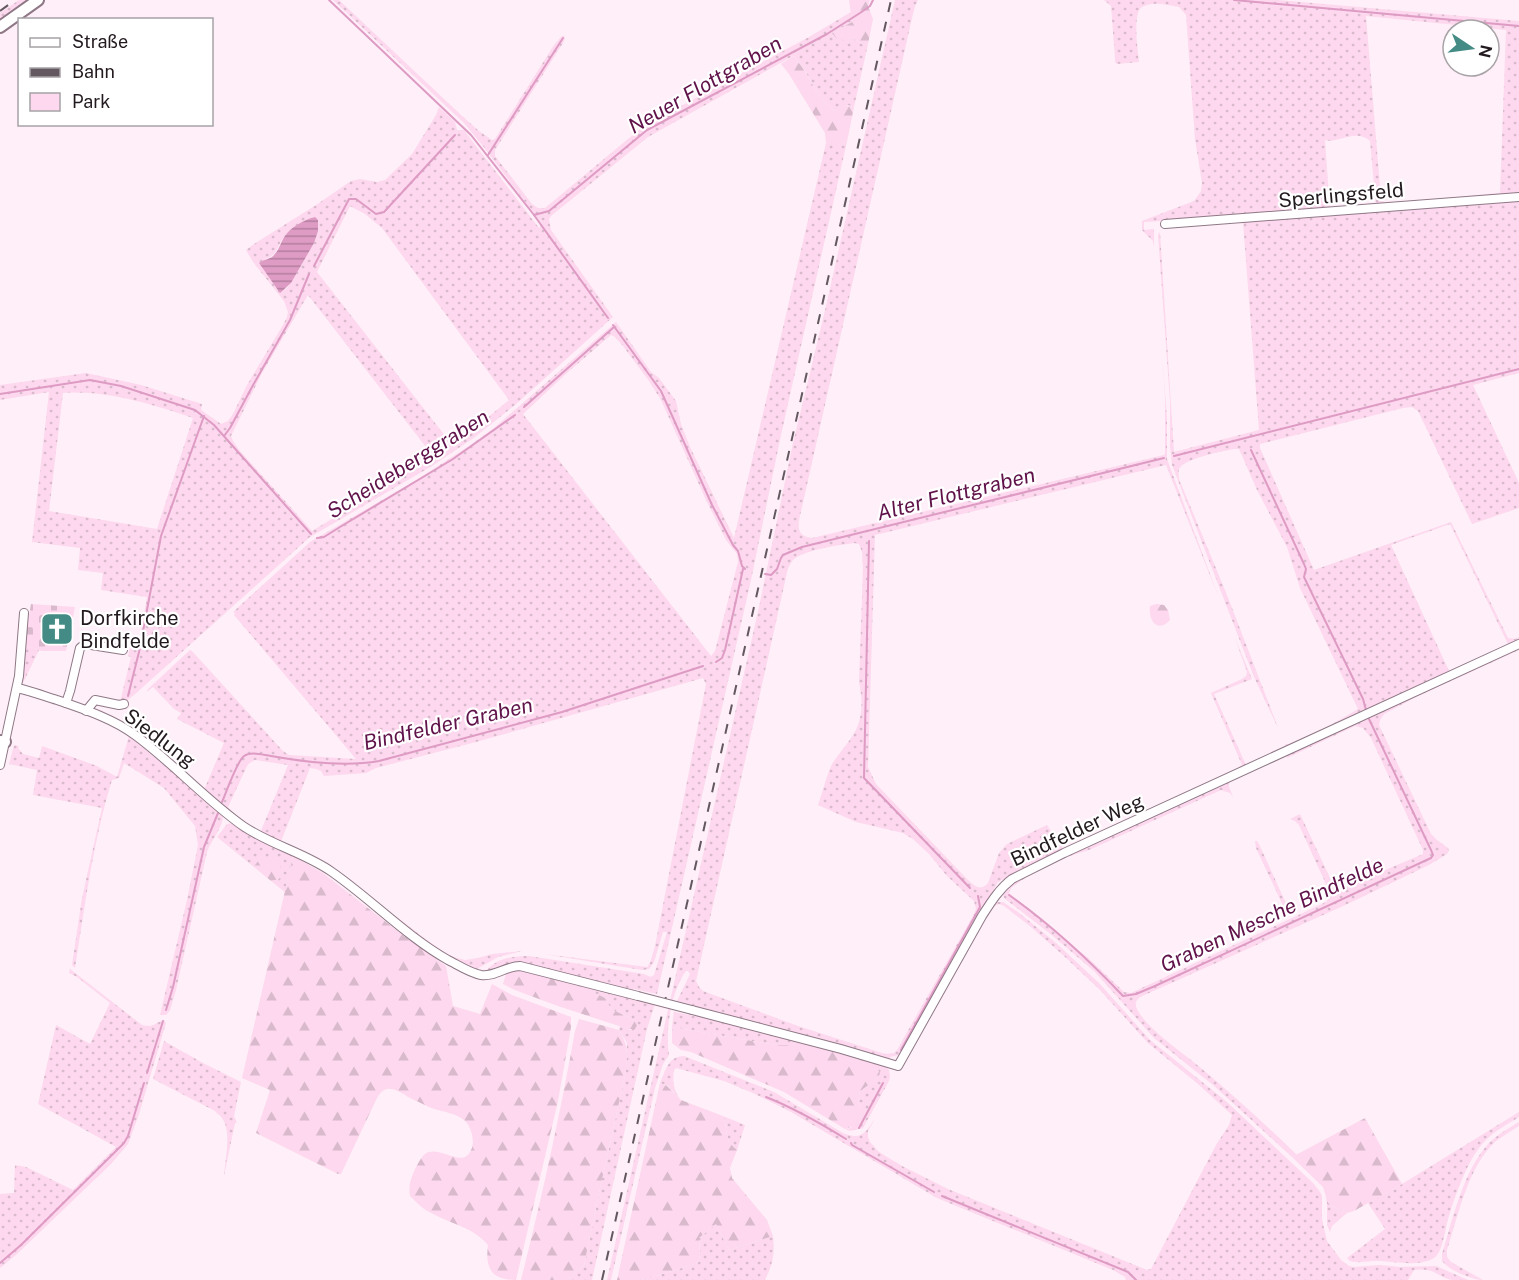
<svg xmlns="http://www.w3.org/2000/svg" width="1519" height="1280" font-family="'Public Sans',sans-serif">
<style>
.green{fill:url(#green-dots);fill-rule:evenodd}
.forest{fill:url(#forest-firs)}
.cemetery{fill:url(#cemetery-stones)}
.water{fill:url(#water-rules)}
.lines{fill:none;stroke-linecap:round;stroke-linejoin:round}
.stream{stroke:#de9bc4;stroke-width:2}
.street-casing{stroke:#8f7886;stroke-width:10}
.secondary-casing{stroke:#8f7886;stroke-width:14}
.street{stroke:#fff;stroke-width:8}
.secondary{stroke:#fff;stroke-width:10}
.rail{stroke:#63585f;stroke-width:2;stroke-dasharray:10 10;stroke-linecap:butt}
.street-bridge-casing{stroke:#8f7886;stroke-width:10;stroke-linecap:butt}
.street-bridge{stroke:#fff;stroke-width:8}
.labels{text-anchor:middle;stroke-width:4.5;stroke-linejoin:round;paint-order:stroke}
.street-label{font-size:20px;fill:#231a20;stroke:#fff}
.poi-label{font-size:20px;fill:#231a20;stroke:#fff;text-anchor:start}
.water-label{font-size:21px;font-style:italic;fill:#60124a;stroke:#fff}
</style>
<defs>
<pattern id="green-dots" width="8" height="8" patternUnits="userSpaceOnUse" patternTransform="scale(1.5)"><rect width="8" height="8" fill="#fdd8ee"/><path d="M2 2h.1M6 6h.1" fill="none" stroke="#d9b9cc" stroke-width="1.8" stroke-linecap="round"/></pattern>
<pattern id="forest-firs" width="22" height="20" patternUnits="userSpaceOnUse" patternTransform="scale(1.5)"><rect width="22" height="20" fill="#fdd8ee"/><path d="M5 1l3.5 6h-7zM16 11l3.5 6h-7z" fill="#d9b9cc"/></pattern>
<pattern id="cemetery-stones" width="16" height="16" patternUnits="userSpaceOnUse" patternTransform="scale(1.5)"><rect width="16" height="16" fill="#fdd8ee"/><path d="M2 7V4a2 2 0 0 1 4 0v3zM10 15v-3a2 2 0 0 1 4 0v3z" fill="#d9b9cc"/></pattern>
<pattern id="water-rules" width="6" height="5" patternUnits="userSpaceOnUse" patternTransform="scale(1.5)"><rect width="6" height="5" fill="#de9bc4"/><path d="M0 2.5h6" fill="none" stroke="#b47e9f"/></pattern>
</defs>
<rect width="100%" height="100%" fill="#ffeff8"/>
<g class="green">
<path d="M19 0H30L0 21V13Z"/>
<path d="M333 0H339L461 115 479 131 492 140 495 139 554 45 562 36H564L565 38 563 43 495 150V156L532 204 538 208H545L640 129 681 106 809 37 851 12 852 22 833 33 852 38 864 45 868 44 854 107 848 105 835 111C814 97 811 73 793 56L648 137 551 216 549 219 551 230 613 317 515 405 475 437 432 466 310 537 134 695 125 702H120L131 657 128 656 130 648 138 649 147 597 101 590 103 573 78 570 80 548 32 542 49 392 0 400V385L86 373 141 385 202 404 201 410 221 424 228 421 233 414 247 385 283 325 287 317 288 312 284 301 253 262 246 250 254 244 316 205 351 181 360 179 377 182 385 180 412 154 436 115 439 107 455 122 457 130H464L470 138 539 228 542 224 482 145 464 123ZM350 206 365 214 382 228 509 400 453 446 317 272ZM315 217 314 243 291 283 285 290 265 259C277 256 277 247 283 238 291 228 304 220 315 217ZM308 295 429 451V460L312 531 240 451 233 441 231 436 262 373ZM63 393C107 390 151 404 193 418L157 529 49 511Z"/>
<path d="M895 0H918L915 6 912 18 802 507C799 521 793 536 812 538L1164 455 1165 453V397L1162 351 1167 419V459L1219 598 1166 465 875 535 868 767 876 784 969 881C976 887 981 891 988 883L999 853 1007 844 1047 825 1056 839 1063 848 1113 827 1232 772 1242 765 1211 693 1242 679 1246 676 1247 672 1235 638 1252 679 1214 694 1246 765 1261 759 1064 850 1036 862 998 882 900 1056 899 1055 890 1057 889 1060 692 1007 693 1005 677 1001 690 974 688 971H686C671 991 665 1031 669 1055L663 1064 655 1088 611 1280H607L759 607 793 443 826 306ZM854 543 859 544 862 552 863 568 859 682C862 696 863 711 858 725 853 739 840 751 832 764 826 777 823 791 818 805L856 822 903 833 913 839 929 854 947 876 974 901 976 909 973 916 897 1050 894 1053 885 1054 798 1026 703 991 699 987 696 981 788 568C790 565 791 562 793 560 803 550 840 545 854 543Z"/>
<path d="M1104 0H1278L1519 21V195L1376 206 1370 141C1356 128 1338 144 1325 140L1330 211 1144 222V230L1154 229V247L1153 241 1142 230V221L1194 201 1201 191 1202 183 1195 139 1186 15 1179 7C1168 5 1153 1 1142 7 1132 13 1138 51 1139 62L1117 64 1115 62V58L1111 6ZM1366 16 1506 30 1500 193 1393 203H1385L1381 199Z"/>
<path d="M848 137 781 435 751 580 657 994 634 989 632 991 519 963C506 962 498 970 486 973V971C497 958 513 956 529 956L644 974 651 977 654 975 667 932H663L654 962 649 969 642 970 544 954 647 967 650 963 655 946 706 684 703 678 476 742 376 768 366 773 324 776 321 771 316 769 310 768 280 844 260 833 288 765 255 760 248 764 228 807 239 819 204 790 224 743 177 719 181 713 174 709 153 687 147 692 148 689 190 650 192 651 283 751 289 755 356 759 234 615 235 613 233 612 310 542 418 479 472 444 494 428 616 322 651 372 659 378 676 401 681 424 690 447 734 538 826 143 834 145 844 143ZM611 335 615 337 623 346 649 381 661 400 706 500 726 540 737 554 738 562 715 651 711 656 523 414 568 372Z"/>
<path d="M1519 200V373L1473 385 1519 483V508L1472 524 1418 411 1412 407 1403 408 1260 444V448L1314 570 1451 522 1508 638 1515 639 1519 637V639L1514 642 1513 644 1496 652V651L1508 644 1450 524 1391 545 1449 671 1481 657V659L1286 747 1285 744H1289L1324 729 1358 709 1300 588 1287 547 1257 490 1239 449H1234C1223 451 1183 459 1179 469 1178 471 1179 477 1179 479L1227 595 1279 730 1254 677 1172 465 1170 446V401L1158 235 1163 228 1160 232 1174 452 1259 430 1243 222Z"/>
<path d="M24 645 39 650 23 683 21 682Z"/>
<path d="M1519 647V650L1416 697 1384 714 1380 720 1379 725 1431 834 1437 840 1448 848 1449 851 1447 854 1429 865 1341 907 1140 997C1136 1001 1134 1003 1137 1009 1147 1029 1183 1053 1201 1068 1234 1096 1266 1125 1297 1155L1292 1157 1213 1085 1154 1038 1095 972 1053 936 1004 898 1003 892 1008 886 1036 869 1203 793 1205 794 1213 790V788L1229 780V787L1233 797 1230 793 1221 790 1089 850C1060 858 1035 870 1011 888L1009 893 1087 957 1124 992 1131 993 1322 904 1327 901 1330 893 1299 825 1295 821 1290 819 1300 814 1331 880 1338 890 1423 854V850L1371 738 1363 728 1355 726 1287 758 1288 753 1355 723 1356 724 1363 721V719L1373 714 1375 715 1382 712 1383 710Z"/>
<path d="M129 736 223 814C224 827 211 840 207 852L176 990 170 1010 166 1015H160L187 900 198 845 195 826 164 788 124 763 119 778 112 780C93 841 85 905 75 968L72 965 82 898 102 808 33 795 37 770 9 764 14 745 19 746 18 748 23 754 39 758 42 746 97 766 117 777Z"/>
<path d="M233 823 264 843 293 856 285 892 271 881 279 879 258 861 254 867 217 837 227 824Z"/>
<path d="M1255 841H1257L1259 844 1289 910 1288 912H1286L1256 848Z"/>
<path d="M329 866 436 947 453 957 465 960 478 958 492 954 522 951 498 957 477 969H471L433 948Z"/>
<path d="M997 902H1003L1018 912 1056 943 1099 983 1150 1040 1227 1102 1313 1183 1320 1192 1322 1196V1219L1327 1241 1341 1260 1349 1266 1354 1267 1380 1265 1400 1267 1436 1266 1468 1280C1463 1280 1457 1280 1452 1280 1436 1277 1436 1267 1414 1270L1408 1280H1126L1125 1277 1113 1270 937 1198 791 1112 755 1094 724 1081 676 1068 674 1070C672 1082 674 1091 681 1100L668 1086 660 1083C666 1070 668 1056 684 1056L774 1092 843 1133C862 1141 866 1132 876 1117L868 1131V1137L870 1142 879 1152 902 1166 948 1189 1147 1270 1151 1269 1216 1145 1229 1125 1232 1115 1198 1084 1148 1043 1100 990 1064 956 1031 927 1004 906 999 904 994 906 984 919Z"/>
<path d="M70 969 142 1025C155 1028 153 1023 164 1020L166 1023 139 1114 128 1144 111 1164 17 1254 0 1268V1194L14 1193 15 1165 26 1167 73 1190 116 1147 38 1104 56 1025 90 1044 110 1003 77 977 69 973Z"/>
<path d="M561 979 631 997V999L636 1001 637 1000 655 1004 647 1029 592 1280H567L584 1265 601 1184 626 1071 627 1043 619 1030 620 1026 631 1030 636 1021 611 1009 605 998Z"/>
<path d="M674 1012 695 1016V1014L799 1041 791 1045H776L672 1027Z"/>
<path d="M164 1041 203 1063 241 1082 234 1116 237 1123H235L224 1176C225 1161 232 1131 222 1118 220 1115 217 1114 215 1111L153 1079Z"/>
<path d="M868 1059 885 1066 889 1070 890 1076 889 1081 863 1128 850 1131 845 1129 851 1128 862 1109 858 1102 860 1090 878 1078Z"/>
<path d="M1519 1112V1117C1508 1124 1494 1131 1485 1141 1467 1159 1454 1199 1447 1223 1445 1232 1442 1252 1435 1257 1424 1267 1395 1262 1381 1261 1371 1260 1360 1264 1350 1261L1347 1258 1385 1229 1368 1203 1402 1184Z"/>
<path d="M723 1116 745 1125 737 1150C722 1138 729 1130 723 1116Z"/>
<path d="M1519 1122V1126C1511 1131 1503 1136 1496 1141 1468 1166 1458 1216 1447 1250V1257L1451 1262 1483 1280C1472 1280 1449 1270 1442 1261V1254C1452 1221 1464 1169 1489 1143 1497 1135 1509 1128 1519 1122Z"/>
<path d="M1327 1204 1347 1213 1332 1226 1330 1232 1327 1225Z"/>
<path d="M716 1224 729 1250 773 1236C775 1254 773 1264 765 1280H642L698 1263 700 1255 699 1238Z"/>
</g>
<g class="forest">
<path d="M849 0H870L868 6 873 19 868 44 864 45 852 38 850 41 837 39 832 33 852 22Z"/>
<path d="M793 56C810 73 815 98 835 111 842 107 845 104 854 107L848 137 844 143 834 146 826 143 825 133 789 74 781 64Z"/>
<path d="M1156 604 1164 605 1168 610 1170 620C1157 634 1148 620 1150 606Z"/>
<path d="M293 856 323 873 404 936 446 966 453 1006 480 1014 492 984 512 995 571 1017V1027L558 1101 516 1280C491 1280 485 1268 488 1245 474 1228 452 1224 433 1214 424 1210 417 1203 410 1196 408 1186 411 1178 415 1169 418 1164 421 1157 425 1154 439 1144 463 1170 471 1150 475 1143 472 1130 467 1123 459 1113 441 1112 429 1107 422 1104 415 1100 408 1097 402 1093 394 1088 387 1089 382 1090 379 1095 377 1098L341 1174H338L256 1133 270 1090 242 1078Z"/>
<path d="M268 857 277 860C281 867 283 872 279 879L271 881 254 867C258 860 260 858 268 857Z"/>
<path d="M519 968 561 979 595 993 605 998 611 1009 636 1021 638 1023 635 1029H628L555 1005 515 990 503 984 506 974Z"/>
<path d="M579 1019 619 1030C629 1047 627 1052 626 1071L601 1184 584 1265 567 1280H521C542 1197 560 1115 575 1031Z"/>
<path d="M672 1027 776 1045H791L799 1041 868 1059 876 1066 880 1073 878 1078 860 1091 858 1102 864 1113C860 1122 854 1127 845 1129L784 1092 691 1052 681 1050 672 1043Z"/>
<path d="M660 1083 667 1086 681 1100 723 1116C729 1130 722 1138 737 1150L730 1168 732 1178 767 1220 773 1236 729 1250 716 1224 699 1238 700 1255 698 1263 642 1280H617Z"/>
<path d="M1365 1118 1402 1184 1354 1211 1347 1213 1327 1204 1326 1197 1323 1187 1292 1157Z"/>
</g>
<path class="cemetery" d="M31 604 75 607 66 651H42L24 645Z"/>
<path class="water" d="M315 217 318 220V231L314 243 291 283 280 293 259 263C263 260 269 259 272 257 278 252 280 245 283 239 289 228 303 220 315 217Z"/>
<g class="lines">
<g class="stream">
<path d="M329 0 471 135 534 215 549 211 647 130 827 34 860 13 870 6 873 0"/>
<path d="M1234 0 1519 26"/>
<path d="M488 155 563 38"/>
<path d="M534 215 608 318"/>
<path d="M314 266 349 199H356L376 214 384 212 455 135"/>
<path d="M613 325 661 391 712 505 733 545 738 551 742 566 745 569"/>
<path d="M0 394 90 380 121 386 195 410 214 425 311 534"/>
<path d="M524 407 614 327"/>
<path d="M224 436 230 428 252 387 290 320 309 274"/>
<path d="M1251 450 1304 564 1306 569 1304 577 1363 699 1366 710"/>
<path d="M1174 456 1519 369"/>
<path d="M317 538 324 537 340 527 453 459 515 415"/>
<path d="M869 541 864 778 970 888"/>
<path d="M765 574 771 575 777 569 781 558 783 555 802 547 1164 458"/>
<path d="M716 662 722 658 725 650 743 569"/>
<path d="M128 696 139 652 161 536 204 416"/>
<path d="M222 802C226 793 237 761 244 756 251 751 263 755 271 756 304 762 346 767 379 761L562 712 703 666"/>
<path d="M1009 895C1050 924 1088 959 1123 996L1136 994 1155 986 1431 858 1433 855 1431 850 1369 719"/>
<path d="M166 1010 173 987 204 847 218 813"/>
<path d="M901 1050 980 907 978 896"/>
<path d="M147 1073 163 1021"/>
<path d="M766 1097C794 1108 820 1123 846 1139"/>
<path d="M859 1128 883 1083"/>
<path d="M851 1143 852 1145 934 1192"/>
<path d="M942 1196 1128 1272 1136 1280"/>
<path d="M0 1263 21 1245 124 1143 128 1136 144 1083"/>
</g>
<g class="street-casing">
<g id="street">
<path d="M1165 224 1519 197"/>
<path d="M17 688C31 691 44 696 57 700 83 709 112 718 135 735 173 763 205 799 243 826 271 845 305 853 332 872 372 900 406 936 448 960 458 965 470 973 481 975 495 977 506 966 520 966L638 996"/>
<path d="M66 703 70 691 80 648 85 644 123 650"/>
<path d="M86 711 95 700 119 705 124 704"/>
<path d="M0 765 19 676 24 613"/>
<path d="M692 1010 841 1049 898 1066 982 916C991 902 999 889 1012 879L1064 853 1519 644"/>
</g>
</g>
<g class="secondary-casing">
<g id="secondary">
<path d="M0 27 38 0"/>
<path d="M0 741 5 742"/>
</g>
</g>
<use href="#street" class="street"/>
<use href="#secondary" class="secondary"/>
<g class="rail">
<path d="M0 11 15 0"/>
<path d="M602 1280 891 0"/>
</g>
<g class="street-bridge-casing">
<path id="street-bridge" d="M638 996 692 1010"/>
</g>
<use href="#street-bridge" class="street-bridge"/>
</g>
<defs>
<g id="church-square" transform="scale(1.725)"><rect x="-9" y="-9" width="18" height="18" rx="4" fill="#448b85" stroke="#fff"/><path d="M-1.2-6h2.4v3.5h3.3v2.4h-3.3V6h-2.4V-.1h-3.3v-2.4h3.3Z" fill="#fff"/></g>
</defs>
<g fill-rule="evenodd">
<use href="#church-square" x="57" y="629"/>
</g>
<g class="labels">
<g class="street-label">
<text transform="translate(1341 195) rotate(-5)" y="7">Sperlingsfeld</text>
<text transform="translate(160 738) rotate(37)" y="7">Siedlung</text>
<text transform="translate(1077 830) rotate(-25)" y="7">Bindfelder Weg</text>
</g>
<g class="poi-label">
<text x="80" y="625">Dorfkirche<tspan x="80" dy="23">Bindfelde</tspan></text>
</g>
<g class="water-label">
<text transform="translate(705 85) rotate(-30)" y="7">Neuer Flottgraben</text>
<text transform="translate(408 464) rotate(-32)" y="7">Scheideberggraben</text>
<text transform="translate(956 494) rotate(-14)" y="7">Alter Flottgraben</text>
<text transform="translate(448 724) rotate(-13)" y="7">Bindfelder Graben</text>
<text transform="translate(1272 915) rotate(-25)" y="7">Graben Mesche Bindfelde</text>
</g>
</g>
<rect x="18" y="18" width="195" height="108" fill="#ffffff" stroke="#a7a3a6" stroke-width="1.5"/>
<rect x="30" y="38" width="30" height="9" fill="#ffffff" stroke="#a7a3a6" stroke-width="1.5"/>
<text x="72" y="48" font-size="18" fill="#231a20">Straße</text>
<rect x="30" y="68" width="30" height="9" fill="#63585f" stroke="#a7a3a6" stroke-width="1.5"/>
<text x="72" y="78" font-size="18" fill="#231a20">Bahn</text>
<rect x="30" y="93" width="30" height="18" fill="#fdd8ee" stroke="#a7a3a6" stroke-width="1.5"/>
<text x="72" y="108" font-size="18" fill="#231a20">Park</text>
<g transform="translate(1471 48) rotate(103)"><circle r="28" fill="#ffffff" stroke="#a7a3a6" stroke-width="1.5"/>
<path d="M0-4.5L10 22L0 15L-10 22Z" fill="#448b85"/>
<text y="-9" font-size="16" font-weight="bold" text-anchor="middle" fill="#231a20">N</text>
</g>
</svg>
